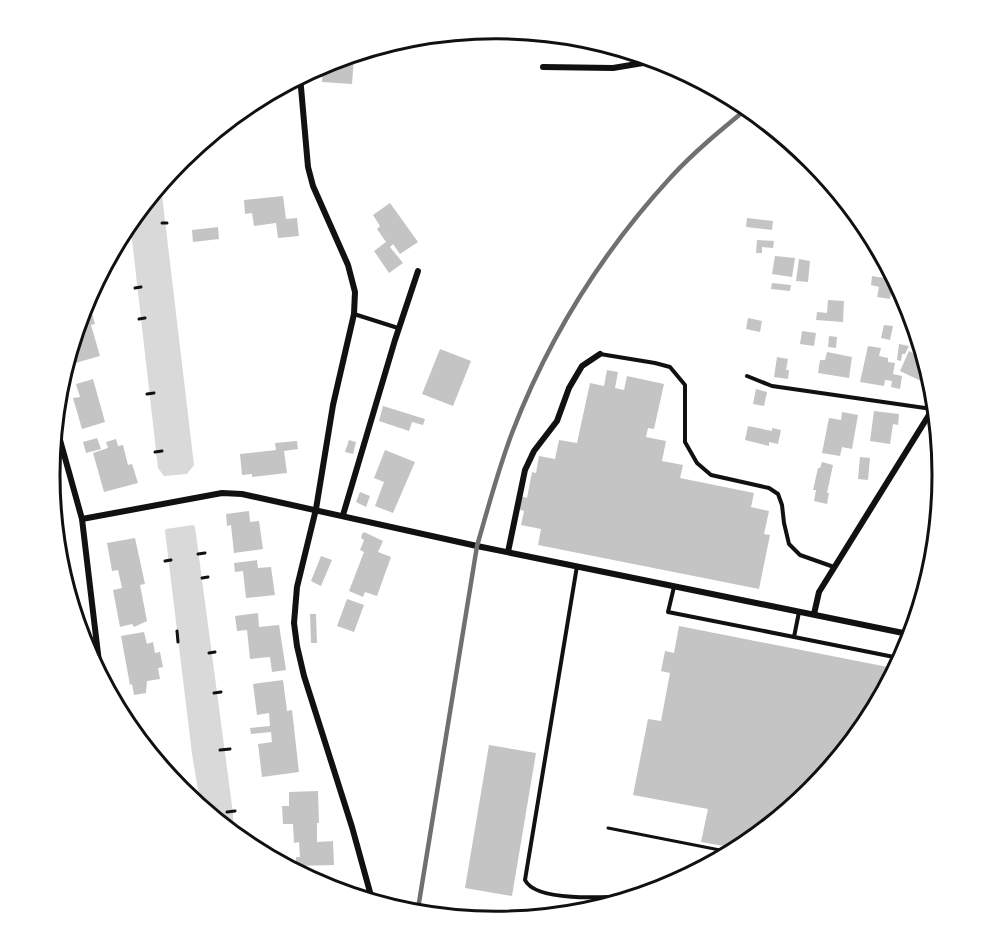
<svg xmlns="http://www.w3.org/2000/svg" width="994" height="951" font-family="'DM Sans',sans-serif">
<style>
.water{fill:#d9d9d9}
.building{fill:#c4c4c4}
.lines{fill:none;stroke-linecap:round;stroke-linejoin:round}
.path{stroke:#111;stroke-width:3}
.service{stroke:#111;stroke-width:4}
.minor{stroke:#111;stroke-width:6}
.rail{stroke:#707070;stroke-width:4.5}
.rim{fill:none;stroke:#111;stroke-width:3}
</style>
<rect width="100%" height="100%" fill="#fff"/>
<g class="water">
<path d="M159 187 162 195 194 465 187 474 164 476 158 468 130 222Z"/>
<path d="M193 525 195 527 233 813V834L201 808 192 754 165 531 166 529Z"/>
</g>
<g class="building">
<path d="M471 31 470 40 432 36V35Z"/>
<path d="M553 34 582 37 581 45 552 41Z"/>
<path d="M346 57H354L352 84 322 82 323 64Z"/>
<path d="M283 196 286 219 297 218 299 236 278 238 276 223 254 226 252 213 245 214 244 200Z"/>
<path d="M390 203 418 242 400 254 393 244 390 247 403 263 389 273 374 251 386 242 377 229 380 226 373 215Z"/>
<path d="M747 218 773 221 772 230 746 227Z"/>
<path d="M218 227 219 239 193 242 192 230Z"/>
<path d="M757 240 774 241 773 248 762 247V253H756Z"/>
<path d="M775 256 795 258 792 277 772 274Z"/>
<path d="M799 259 810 261 808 282 796 281Z"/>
<path d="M872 276 897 280 899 288 892 287 890 299 877 297 879 287 871 285Z"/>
<path d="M772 283 791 285 790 291 771 289Z"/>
<path d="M828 300 844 301 843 322 816 320 817 312 827 313Z"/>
<path d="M92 313 95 324 91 325 100 356 65 366 81 316Z"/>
<path d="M748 318 762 321 760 332 746 329Z"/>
<path d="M884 325 893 326 890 340 881 338Z"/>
<path d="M802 331 816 333 814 346 800 344Z"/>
<path d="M829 336 837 337 836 348 828 347Z"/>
<path d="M899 344 909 346 905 354H902L901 361 897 360Z"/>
<path d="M868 346 881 348 879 356 888 358V362L895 363 893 374 902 376 900 389 891 387 892 381 885 380 884 386 860 382Z"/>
<path d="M440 349 471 361 453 406 422 394Z"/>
<path d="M909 351 927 360 929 369 923 382 900 371Z"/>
<path d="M827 352 852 357 849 378 818 373 820 360H825Z"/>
<path d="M777 357 788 359 786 370H789L788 379 774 377Z"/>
<path d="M607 370 618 372 615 388 624 390 627 376 664 384 654 429 648 428 646 437 666 441 662 461 683 465 680 478 754 493 751 507 769 511 764 534 770 535 759 589 538 545 541 529 521 525 524 511 517 509 520 496 527 498 532 472 536 473 539 456 555 459 559 440 577 443 590 383 604 386Z"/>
<path d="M93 379 105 422 82 429 73 398 80 397 76 384Z"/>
<path d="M756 389 767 392 764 406 753 404Z"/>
<path d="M383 406 425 419 423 425 412 422 409 431 379 421Z"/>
<path d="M874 411 899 414 898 425 893 424 890 444 870 441Z"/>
<path d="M842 412 858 415 852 449 842 447 840 456 822 453 829 418 841 420Z"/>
<path d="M748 426 772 431V428L781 430 778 444 769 442V446L745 440Z"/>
<path d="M97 438 101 449 86 453 83 442Z"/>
<path d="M116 439 118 446 123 445 128 465 132 464 138 483 104 492 93 453 108 448 106 442Z"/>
<path d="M349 440 356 442 353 454 345 452Z"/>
<path d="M297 441 298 449 284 451 287 473 252 477V474L242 475 240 454 276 450 275 443Z"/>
<path d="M385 450 415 462 393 513 375 506 384 482 374 478Z"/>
<path d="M860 457 870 458 868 480 858 479Z"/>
<path d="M822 462 833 465 827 493H829L827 504 814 501 816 490H813L818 468H820Z"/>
<path d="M360 492 370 496 366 507 356 502Z"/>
<path d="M249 511 250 522 259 521 263 549 234 553 231 525 227 526 226 514Z"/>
<path d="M364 532 383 541 378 552 391 557 377 596 365 592 363 597 349 591 364 552 360 550 364 540 361 538 362 534Z"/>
<path d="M135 538 145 584 140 585 147 621 134 627 132 624 120 627 113 590 122 588 118 570 112 571 107 543Z"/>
<path d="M321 556 332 560 321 586 311 581Z"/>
<path d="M257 560 258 568 271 567 275 595 246 598 243 571 235 572 234 563Z"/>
<path d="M347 599 364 605 354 632 337 626Z"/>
<path d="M258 613 259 627 279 625 286 670 272 672 270 657 250 659 247 630 237 631 235 616Z"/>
<path d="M310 614H316L317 643H311Z"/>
<path d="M679 626 898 669 868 724 813 792 741 849 701 842 708 809 633 795 648 719 661 721 670 673 661 671 665 651 674 653Z"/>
<path d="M144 632 147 644 153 642 155 653 160 652 163 667 158 668 160 679 147 681 146 693 134 695 132 684 130 685 121 636Z"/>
<path d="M283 680 287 711 292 710 299 772 262 777 258 744 272 742 271 732 251 734 250 728 270 726 269 713 257 715 253 684Z"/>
<path d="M489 745 536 753 512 896 465 888Z"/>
<path d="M318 791 319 823H317V842L333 841 334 865 296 866V857H300L299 842 294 843 293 824H283L282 806H289V792Z"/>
</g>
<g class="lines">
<g class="path">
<path d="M162 223H167"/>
<path d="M135 288 141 287"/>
<path d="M139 319 145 318"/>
<path d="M147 394 154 393"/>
<path d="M155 452 162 451"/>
<path d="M198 554 205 553"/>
<path d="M165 561 171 560"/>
<path d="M202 578 208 577"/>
<path d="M177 631 178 642"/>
<path d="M209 653 215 652"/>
<path d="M214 693 221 692"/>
<path d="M220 750 230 749"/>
<path d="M227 812 235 811"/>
<path d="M608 828 735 853"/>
</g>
<g class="service">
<path d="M861 230 874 237"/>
<path d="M354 314 398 328"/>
<path d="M600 354 655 363 670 367 685 385V442L697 463 711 475 769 488 778 494 782 505 784 523 789 544 800 555 834 567"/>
<path d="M747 376 772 386 932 409"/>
<path d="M577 566 525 880C537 905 622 896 647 895"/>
<path d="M674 587 668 612 794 637 799 612"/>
<path d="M794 637 904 659"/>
</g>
<g class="minor">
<path d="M543 67 613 68 661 60"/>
<path d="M300 76 308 167 313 186 348 265 355 292 354 314 333 405 316 509 297 587 294 623 297 646 304 676 352 827 373 903"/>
<path d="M55 422 82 519 101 679"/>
<path d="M343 515 395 340 418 271"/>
<path d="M82 519 222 493 242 494 477 546 913 635"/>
<path d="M508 552 525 470 534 451 557 421 569 388 582 366 600 354"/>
<path d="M814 614 819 592 937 402"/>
</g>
<path class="rail" d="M417 915 477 546C488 508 498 470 512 433 548 339 603 251 671 177 695 151 722 129 749 107"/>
</g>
<path d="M0 0H994V951H0ZM60 475a436 436 0 1 1 872 0a436 436 0 1 1-872 0Z" fill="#fff" fill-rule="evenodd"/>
<path class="rim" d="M60 475a436 436 0 1 1 872 0a436 436 0 1 1-872 0Z"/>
</svg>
